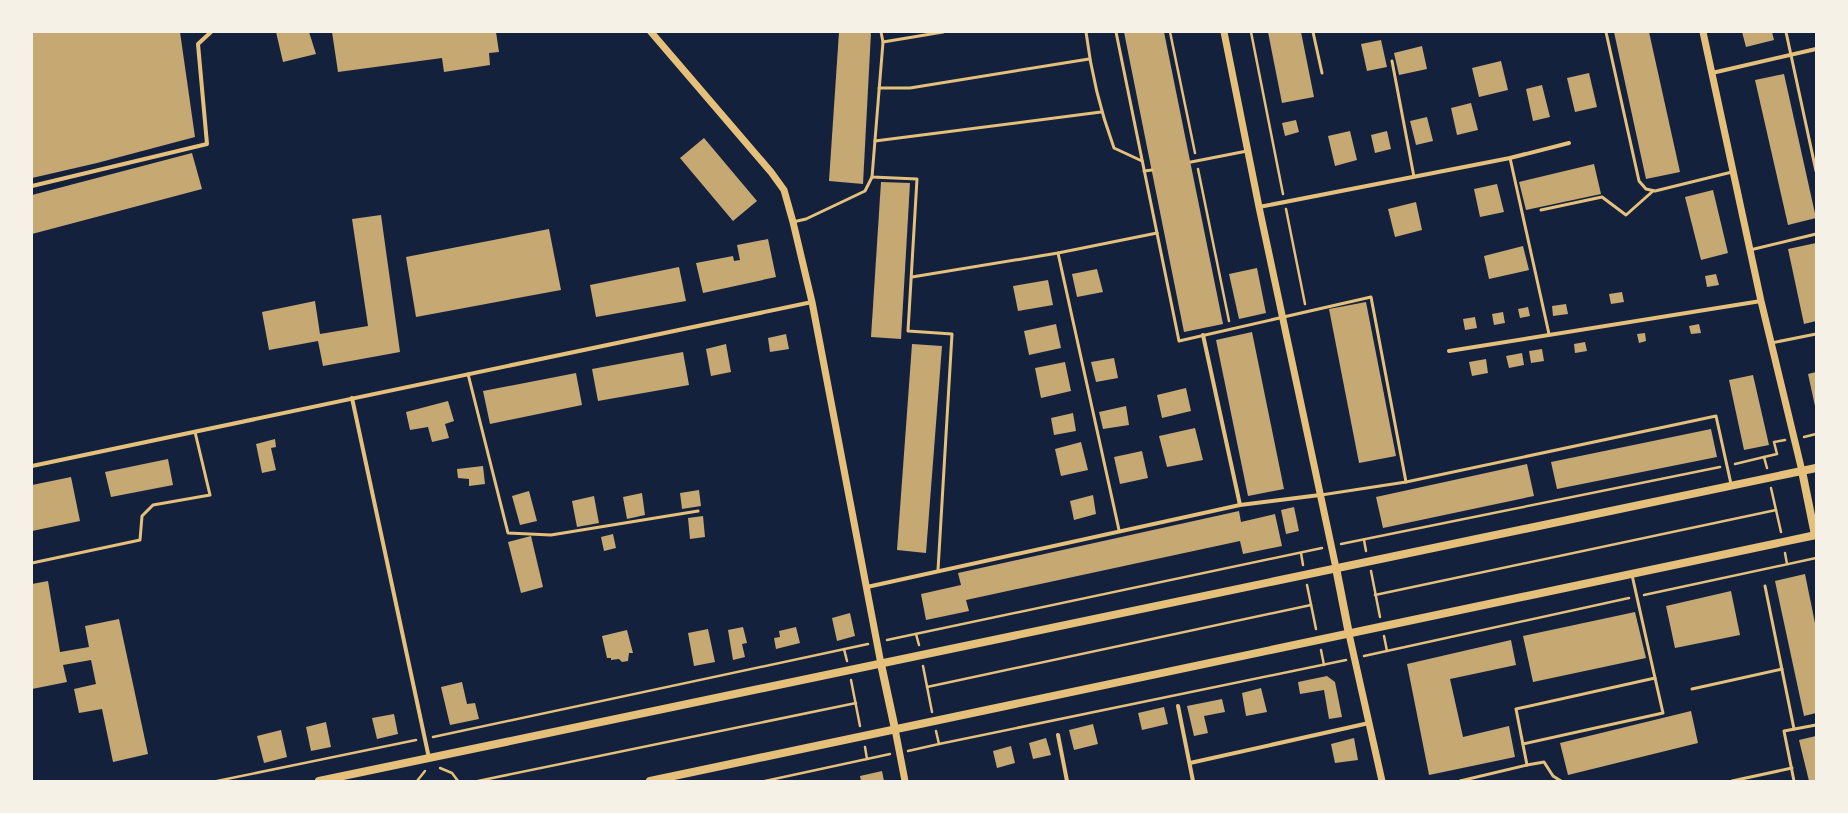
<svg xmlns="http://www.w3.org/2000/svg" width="1848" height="813" font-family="'Golos Text',sans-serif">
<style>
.building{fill:#c6a872}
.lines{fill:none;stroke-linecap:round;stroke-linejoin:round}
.path{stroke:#e5c07b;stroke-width:2.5}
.service{stroke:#e5c07b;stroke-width:3}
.minor{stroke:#e5c07b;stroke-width:4}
.tertiary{stroke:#e5c07b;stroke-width:7}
.secondary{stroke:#e5c07b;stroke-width:8}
</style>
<rect width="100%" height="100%" fill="#14213d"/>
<g class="building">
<path d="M32 32H180L195 137 97 163 32 178Z"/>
<path d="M276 32H309L316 54 283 62Z"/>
<path d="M332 32H496L499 52 489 53 490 65 444 72 442 58 338 72Z"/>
<path d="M839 32H871L863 184 829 181Z"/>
<path d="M1124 32H1164L1223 324 1184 332Z"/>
<path d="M1268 32H1301L1314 97 1282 103Z"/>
<path d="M1614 32H1649L1680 172 1646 179Z"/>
<path d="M1742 32H1772L1774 40 1746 47Z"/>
<path d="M1381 40 1387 67 1367 71 1361 44Z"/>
<path d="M1422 46 1427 69 1399 75 1394 53Z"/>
<path d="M1501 61 1508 90 1479 97 1472 68Z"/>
<path d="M1589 73 1597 107 1575 112 1567 78Z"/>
<path d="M1784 74 1816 218 1788 225 1755 80Z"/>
<path d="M1542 85 1550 117 1533 121 1526 89Z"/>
<path d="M1471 103 1478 130 1457 135 1451 108Z"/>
<path d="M1427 117 1433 141 1416 145 1410 121Z"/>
<path d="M1296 120 1299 132 1285 136 1282 123Z"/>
<path d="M1350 131 1357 160 1335 166 1328 136Z"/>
<path d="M1387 131 1391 149 1375 153 1371 135Z"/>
<path d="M704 138 757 201 733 221 680 158Z"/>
<path d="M192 153 202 189 32 234V195Z"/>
<path d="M1594 164 1601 194 1526 210 1519 182Z"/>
<path d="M881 182 910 183 901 339 871 337Z"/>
<path d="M1497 184 1504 212 1480 217 1474 189Z"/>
<path d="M1713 190 1728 253 1701 260 1685 197Z"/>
<path d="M1416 202 1422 230 1395 237 1388 209Z"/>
<path d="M381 215 400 352 323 366 318 341 269 350 262 312 315 301 320 334 368 326 352 219Z"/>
<path d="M549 229 561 290 416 317 406 257Z"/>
<path d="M768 239 776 277 703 293 696 263 733 256 734 261 740 260 737 245Z"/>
<path d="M1816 243V321L1804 324 1788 249Z"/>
<path d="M1523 246 1529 270 1489 279 1484 256Z"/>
<path d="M679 267 686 301 596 317 590 285Z"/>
<path d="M1257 268 1266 313 1239 319 1229 274Z"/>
<path d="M1097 269 1103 292 1077 297 1072 274Z"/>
<path d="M1716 274 1719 285 1707 287 1705 276Z"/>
<path d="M1048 280 1053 305 1018 311 1013 286Z"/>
<path d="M1622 292 1624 302 1611 304 1609 294Z"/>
<path d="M1366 302 1396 456 1359 463 1329 309Z"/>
<path d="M1566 304 1568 314 1553 316 1552 306Z"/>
<path d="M1528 307 1530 316 1520 318 1518 309Z"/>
<path d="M1503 312 1505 323 1494 325 1492 314Z"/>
<path d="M1475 317 1477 328 1465 330 1463 319Z"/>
<path d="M1056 324 1061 348 1029 355 1024 331Z"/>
<path d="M1699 324 1701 333 1691 334 1689 326Z"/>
<path d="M1252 332 1284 489 1248 496 1216 340Z"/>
<path d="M1645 333 1646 341 1639 343 1637 334Z"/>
<path d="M786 334 789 349 770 352 768 338Z"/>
<path d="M1585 342 1587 351 1575 353 1574 344Z"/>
<path d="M726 344 731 372 711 376 706 349Z"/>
<path d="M912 344 942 346 926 553 897 550Z"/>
<path d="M1542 349 1544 361 1531 363 1529 351Z"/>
<path d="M683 352 689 385 598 401 592 369Z"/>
<path d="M1522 353 1524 365 1509 368 1506 356Z"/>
<path d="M1114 358 1118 378 1096 382 1091 362Z"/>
<path d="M1486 359 1488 373 1472 376 1469 362Z"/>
<path d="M1065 362 1071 391 1041 398 1035 368Z"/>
<path d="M1816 372V406H1815L1808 374Z"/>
<path d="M576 373 582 405 490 424 483 391Z"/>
<path d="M1753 375 1769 445 1744 450 1729 380Z"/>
<path d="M1186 388 1191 411 1162 418 1157 395Z"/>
<path d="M448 401 454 421 445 424 449 438 432 442 428 427 410 430 406 412Z"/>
<path d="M1126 406 1129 425 1103 429 1099 412Z"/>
<path d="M1073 413 1076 431 1054 435 1051 418Z"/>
<path d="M1195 428 1203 460 1167 467 1159 436Z"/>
<path d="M1711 429 1717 457 1557 489 1551 462Z"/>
<path d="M275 439 276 447 271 448 276 470 262 473 256 444Z"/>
<path d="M1081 442 1088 470 1061 476 1055 449Z"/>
<path d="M1142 451 1148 478 1120 484 1114 457Z"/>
<path d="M168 459 173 485 111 497 105 472Z"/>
<path d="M1527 464 1534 496 1383 528 1376 497Z"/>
<path d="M483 466 485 484 469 486V479L458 478 457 469Z"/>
<path d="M71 477 80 521 32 531V485Z"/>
<path d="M699 490 701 506 682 509 680 493Z"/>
<path d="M529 491 537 521 520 525 512 496Z"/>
<path d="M642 493 645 515 627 519 623 497Z"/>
<path d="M1093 495 1096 514 1074 520 1070 501Z"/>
<path d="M594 496 599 523 577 527 572 501Z"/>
<path d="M1294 507 1299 531 1286 534 1281 510Z"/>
<path d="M1239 511 1241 522 1275 514 1282 546 1243 554 1240 541 966 600 969 611 926 620 921 594 961 585 958 573Z"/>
<path d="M703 516 705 537 690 539 688 518Z"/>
<path d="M613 534 616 548 604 551 601 537Z"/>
<path d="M531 536 543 587 521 593 508 542Z"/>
<path d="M1805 574 1816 628V713L1804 716 1775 581Z"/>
<path d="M48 581 60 652 89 647 85 626 119 619 148 754 113 762 102 709 79 713 74 689 96 684 91 660 63 665 67 682 32 689V584Z"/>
<path d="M1731 591 1740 635 1675 648 1666 606Z"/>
<path d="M1635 612 1646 658 1533 682 1523 636Z"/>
<path d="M850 613 855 636 837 641 832 618Z"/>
<path d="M743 627 747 643 742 644 745 657 733 660 728 630Z"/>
<path d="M796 627 800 643 776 649 774 638 780 637 779 631Z"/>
<path d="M708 629 715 662 694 666 688 633Z"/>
<path d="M627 630 633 653H629L628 661 622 662 619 659 611 660V658H607L602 636Z"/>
<path d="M1511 640 1516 665 1450 679 1463 737 1509 726 1515 757 1429 775 1407 664Z"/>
<path d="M1327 676 1335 682 1342 717 1329 719 1324 690 1300 694 1298 682Z"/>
<path d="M462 682 467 704 475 703 479 719 450 725 441 687Z"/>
<path d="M1261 688 1267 712 1246 716 1242 693Z"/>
<path d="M1222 699 1225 712 1204 716 1208 733 1194 736 1187 706Z"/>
<path d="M1164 707 1168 724 1142 730 1138 713Z"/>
<path d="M1691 711 1698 743 1568 775 1560 743Z"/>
<path d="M394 714 398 734 377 739 372 718Z"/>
<path d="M326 722 331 747 311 751 306 727Z"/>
<path d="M1093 724 1098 744 1074 750 1069 730Z"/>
<path d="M281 730 287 757 264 763 257 736Z"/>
<path d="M1816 736V781H1809L1799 740Z"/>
<path d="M1046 738 1051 755 1033 759 1029 743Z"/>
<path d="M1354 738 1358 760 1335 763 1331 744Z"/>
<path d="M1011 746 1015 763 997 768 993 751Z"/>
<path d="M882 771 884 781H861L860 776Z"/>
</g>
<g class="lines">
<g class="path">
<path d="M1170 32 1195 153"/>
<path d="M1251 32 1283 194"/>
<path d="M1198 169 1229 321"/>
<path d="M1286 209 1305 304"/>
<path d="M1804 437 1816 434"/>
<path d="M1735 464 1764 457"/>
<path d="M1767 468 1764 457 1777 454 1774 442 1785 440"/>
<path d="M1771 488 1781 532"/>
<path d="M1364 540 1366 551"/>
<path d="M1341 544 1720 467"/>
<path d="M1301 553 1303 565"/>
<path d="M1785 553 1787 564"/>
<path d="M1371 571 1380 617"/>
<path d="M1307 585 1316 629"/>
<path d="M1375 595 1776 510"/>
<path d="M1644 595 1816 558"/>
<path d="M916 634 919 645"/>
<path d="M1384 636 1387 651"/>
<path d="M887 640 1322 548"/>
<path d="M844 649 847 661"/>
<path d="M1321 650 1324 665"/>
<path d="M1364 656 1629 598"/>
<path d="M923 666 932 712"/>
<path d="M851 680 860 726"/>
<path d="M927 687 1311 605"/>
<path d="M433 737 868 644"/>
<path d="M939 744 1346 660"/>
<path d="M908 751 939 744 936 731"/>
<path d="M867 759 890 754"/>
<path d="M440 768 452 773 458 781"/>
<path d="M217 781 416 740"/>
<path d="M417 781 425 771"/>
<path d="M478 781 856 703"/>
<path d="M765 781 867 759 865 747"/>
</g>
<g class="service">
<path d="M881 32 883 42"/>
<path d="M1086 32C1091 72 1100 110 1114 148L1142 161"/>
<path d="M1116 32 1179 341 1371 297 1406 482"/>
<path d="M1313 32 1322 73"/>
<path d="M1606 32 1639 181 1646 189 1655 191 1732 172"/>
<path d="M1786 32 1816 171"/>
<path d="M1392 61 1414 177"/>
<path d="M879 88H910L1089 59"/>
<path d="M875 141 1101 112"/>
<path d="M1510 158 1549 334"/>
<path d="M1191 162 1247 151"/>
<path d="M1144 171 1152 170"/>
<path d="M1541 210 1602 197 1626 215 1653 191"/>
<path d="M793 222 806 219 865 191 872 177"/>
<path d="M1750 250 1816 234"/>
<path d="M1058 253 1119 530"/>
<path d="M912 277 1058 253 1157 233"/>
<path d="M1771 343 1816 334"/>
<path d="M468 374 508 533 551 535 698 511"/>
<path d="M1321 495 1406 482 1716 416 1731 484"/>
<path d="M32 563 140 540 142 516 153 505 210 495 195 432"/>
<path d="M938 570 952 334 908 331 917 179 872 177 883 42 943 32"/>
<path d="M1765 586 1794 729"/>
<path d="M1692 689 1782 669"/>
<path d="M1523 744 1663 713 1655 678"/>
<path d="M1527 765 1544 762 1553 776 1561 781"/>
<path d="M1460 781 1527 765 1516 709 1655 678 1632 575"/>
<path d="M1732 781 1792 768"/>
<path d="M1794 781 1784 731 1816 725"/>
</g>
<g class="minor">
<path d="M1712 73 1816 49"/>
<path d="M32 186 207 144 198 44 211 32"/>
<path d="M1259 207 1510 158 1569 143"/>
<path d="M1203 335 1240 505"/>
<path d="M1449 351 1761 301"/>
<path d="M352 398 429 758"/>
<path d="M32 466 812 302"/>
<path d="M867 587 1240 505 1320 495"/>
<path d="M1178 706 1193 781"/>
<path d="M1058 735 1067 781"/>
<path d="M1190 763 1369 723"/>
</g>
<g class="tertiary">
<path d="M651 32 771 172 784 190 793 222 812 302 881 664"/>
<path d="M1224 32 1259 207 1336 568"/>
<path d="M1703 32 1761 301 1802 471"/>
<path d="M1349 634 1382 781"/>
<path d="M895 729 905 781"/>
</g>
<g class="secondary">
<path d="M1802 471 1815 535"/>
<path d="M1336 568 1349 634"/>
<path d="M881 664 895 729"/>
<path d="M319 781 1816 468"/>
<path d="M650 781 1816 535"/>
</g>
</g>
<rect width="1848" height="813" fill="none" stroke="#f6f1e7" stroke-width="66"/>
</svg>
